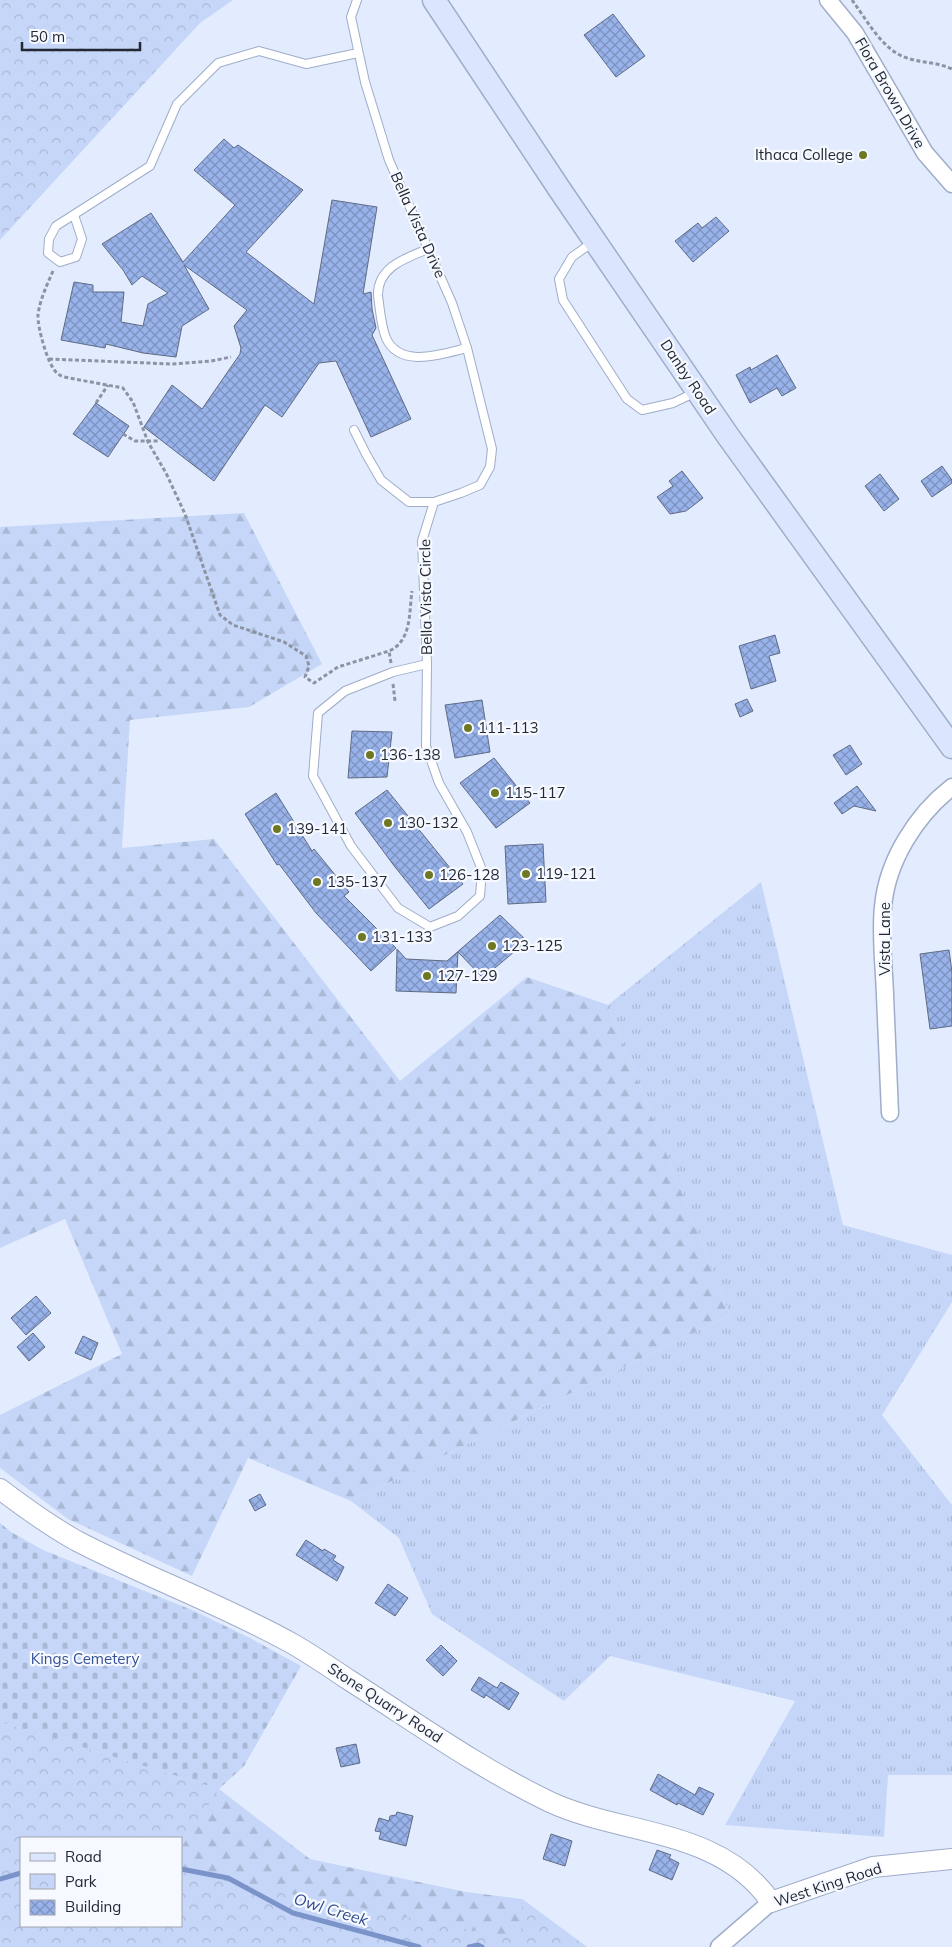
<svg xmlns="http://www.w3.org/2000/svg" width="952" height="1947" font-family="Mulish,sans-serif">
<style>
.grass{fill:url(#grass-tufts)}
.forest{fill:url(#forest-firs);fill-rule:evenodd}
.cemetery{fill:url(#cemetery-stones)}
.park{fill:url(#park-crowns)}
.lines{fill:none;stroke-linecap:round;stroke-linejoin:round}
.stream{stroke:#7a93c9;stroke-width:5}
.building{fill:url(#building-cross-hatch);stroke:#5f6b84}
.service-casing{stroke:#9fadc9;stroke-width:10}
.minor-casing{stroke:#9fadc9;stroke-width:19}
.tertiary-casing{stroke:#9fadc9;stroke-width:22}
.secondary-casing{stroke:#9fadc9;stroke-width:25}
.path{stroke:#8c93a2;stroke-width:3;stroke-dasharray:4 2.5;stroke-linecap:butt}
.service{stroke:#fff;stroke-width:8}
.minor{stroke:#fff;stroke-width:16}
.tertiary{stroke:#fff;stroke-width:20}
.secondary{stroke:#dbe6fe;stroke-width:22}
.poi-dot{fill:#6e7721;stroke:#f6f9ff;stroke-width:2}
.labels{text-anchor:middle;stroke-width:4.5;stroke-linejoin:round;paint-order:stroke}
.street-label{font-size:15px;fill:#232833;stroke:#f6f9ff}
.poi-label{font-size:15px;fill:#232833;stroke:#f6f9ff;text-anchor:start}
.park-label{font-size:15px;fill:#365296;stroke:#f6f9ff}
.water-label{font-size:16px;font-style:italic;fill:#314c8f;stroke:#f6f9ff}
</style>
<defs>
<pattern id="grass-tufts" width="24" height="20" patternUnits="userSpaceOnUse" patternTransform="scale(1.25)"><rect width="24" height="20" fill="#c5d6f8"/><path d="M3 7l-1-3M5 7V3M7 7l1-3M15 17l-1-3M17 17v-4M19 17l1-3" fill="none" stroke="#a9b8d5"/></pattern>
<pattern id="forest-firs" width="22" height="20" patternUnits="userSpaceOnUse" patternTransform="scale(1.25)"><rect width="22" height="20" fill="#c5d6f8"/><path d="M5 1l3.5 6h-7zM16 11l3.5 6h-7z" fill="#a9b8d5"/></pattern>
<pattern id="cemetery-stones" width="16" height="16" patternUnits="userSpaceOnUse" patternTransform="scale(1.25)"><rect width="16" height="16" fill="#c5d6f8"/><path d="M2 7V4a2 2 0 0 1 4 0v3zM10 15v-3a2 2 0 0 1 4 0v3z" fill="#a9b8d5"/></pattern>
<pattern id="park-crowns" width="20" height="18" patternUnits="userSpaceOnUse" patternTransform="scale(1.25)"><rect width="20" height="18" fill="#c5d6f8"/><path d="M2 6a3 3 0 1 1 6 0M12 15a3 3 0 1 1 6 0" fill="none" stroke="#a9b8d5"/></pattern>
<pattern id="building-cross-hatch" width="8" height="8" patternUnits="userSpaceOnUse" patternTransform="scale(1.25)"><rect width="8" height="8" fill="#98b2ea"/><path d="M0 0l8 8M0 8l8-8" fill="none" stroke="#7c91be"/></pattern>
</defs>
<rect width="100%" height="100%" fill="#e3ecfe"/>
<path class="grass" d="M761 882 843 1225 952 1255V1302L882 1415 952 1505V1775H888L884 1837 725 1825 795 1701 610 1656 564 1701 432 1614 399 1538 351 1501 730 1315 608 1005Z"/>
<g class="forest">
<path d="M244 513 322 664 249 707 130 720 122 848 214 839 400 1081 527 977 608 1005 730 1315 351 1501 248 1458 192 1576 68 1519 0 1468V1415L122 1354 65 1219 0 1248V527Z"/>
<path d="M0 1722 219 1789 310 1859 466 1892 522 1899 587 1947H0ZM21 1838H181V1926H21Z"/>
</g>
<path class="cemetery" d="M0 1523 11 1532 43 1550 192 1610 250 1638 301 1666 244 1766 219 1789 0 1722Z"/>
<g class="park">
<path d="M0 0H233L200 23 0 240Z"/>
<path d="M0 1722 219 1789 181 1848V1838H21V1926H181V1872L521 1940 522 1899 587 1947H0Z"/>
</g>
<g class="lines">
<g class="stream">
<path d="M181 1869 228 1878 293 1913 419 1947"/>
<path d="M0 1879 21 1873"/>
<path d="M469 1947 478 1945 482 1947"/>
</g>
</g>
<g class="building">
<path d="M613 14 645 56 616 77 584 35Z"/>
<path d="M224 139 234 148 238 145 303 190 246 252 314 304 332 200 377 207 363 294 371 292 372 309 376 328 372 335 411 419 371 437 336 361 319 363 282 417 265 405 214 481 144 427 172 385 202 409 240 354 241 348 234 326 247 310 184 265 209 309 182 326 176 357 143 353 106 344 105 348 61 340 74 282 93 285V292H124L121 322 143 326 148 304 168 293 142 276 132 285 123 270 102 244 151 213 183 262 235 205 194 170Z"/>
<path d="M716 217 729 231 693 262 675 241 698 223 702 228Z"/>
<path d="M777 355 796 388 782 396 777 388 750 403 736 375 750 367 751 370Z"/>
<path d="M96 403 129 426 108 457 73 434Z"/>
<path d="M942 466 952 480V483L932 497 921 481Z"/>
<path d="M682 471 703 498 686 511 670 514 657 497 673 486 669 481Z"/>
<path d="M880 474 899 499 884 511 865 486Z"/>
<path d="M775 635 780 653 769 656 776 681 751 689 739 646Z"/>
<path d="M747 699 753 711 740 717 735 704Z"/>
<path d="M482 700 490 752 455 758 445 705Z"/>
<path d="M352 731 392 732 387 777 348 778Z"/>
<path d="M850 745 862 764 846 775 833 755Z"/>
<path d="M494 758 530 803 496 828 460 783Z"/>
<path d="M857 786 876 811 854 806 842 814 834 803Z"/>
<path d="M387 790 463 884 429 909 395 867 355 813Z"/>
<path d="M276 793 312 851 314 849 349 892 344 896 396 948 371 971 316 913 279 864 277 865 245 814Z"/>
<path d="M543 844 546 902 508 904 505 846Z"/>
<path d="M500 915 527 941 483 978 458 952 456 993 396 991 397 949 406 959 447 961Z"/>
<path d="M949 950 952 972V1026L930 1029 920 954Z"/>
<path d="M36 1296 51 1313 26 1335 11 1318Z"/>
<path d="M33 1333 45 1347 29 1361 17 1347Z"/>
<path d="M83 1336 98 1343 91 1360 75 1353Z"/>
<path d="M260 1494 266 1505 255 1511 249 1500Z"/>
<path d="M306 1540 323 1551 324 1549 336 1556 333 1560 344 1567 337 1581 296 1555Z"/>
<path d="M388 1584 408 1598 395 1616 375 1603Z"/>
<path d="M441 1645 457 1661 443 1676 426 1660Z"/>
<path d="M479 1677 497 1688 501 1682 519 1693 509 1710 486 1695 484 1698 471 1690Z"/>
<path d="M356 1744 360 1763 341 1767 336 1748Z"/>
<path d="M658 1774 695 1795 699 1787 714 1794 703 1815 678 1803 677 1805 650 1790Z"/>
<path d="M397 1812 413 1816 406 1846 379 1839 381 1832 375 1831 379 1818 389 1821 390 1816 396 1815Z"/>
<path d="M551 1834 572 1841 565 1866 543 1859Z"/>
<path d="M657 1850 671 1855 669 1858 679 1863 672 1880 649 1870Z"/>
</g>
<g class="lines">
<g class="service-casing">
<g id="service">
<path d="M74 215 82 239 76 257 60 262 48 253 49 239 56 226 150 166 177 104 218 63 259 51 306 64 358 53"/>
<path d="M593 242 572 257 559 279 563 300 627 399 642 410 673 403 696 392"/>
<path d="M428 249C406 258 377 267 378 296 380 309 381 326 386 338 400 369 442 354 467 348"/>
<path d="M354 430 366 454 381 480 409 502H434L461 493 480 485 490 467 492 449 467 348 452 303 389 160 365 82 351 17 357 0"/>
<path d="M427 664 393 672 345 691 318 713 313 776 351 846 398 908 430 927 458 916 480 896 482 870 467 832 439 783 426 746 427 664 422 541 434 502"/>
</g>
</g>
<g class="minor-casing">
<g id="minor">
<path d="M828 0 855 33 925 153 952 184"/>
<path d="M890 1113C888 1074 887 1034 885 995 884 966 880 935 883 907 887 861 916 815 952 787"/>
<path d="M719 1947 771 1902"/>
</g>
</g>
<g class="tertiary-casing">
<path id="tertiary" d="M0 1489C25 1508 50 1526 77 1541 148 1578 223 1605 293 1644 312 1655 331 1668 349 1680 415 1722 479 1768 550 1802 624 1836 720 1828 771 1902L873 1867 952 1859"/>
</g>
<g class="secondary-casing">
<path id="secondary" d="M434 0 560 190 728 436 952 747"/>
</g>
<g class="path">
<path d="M852 0C867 20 882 50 907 58 922 63 937 62 952 69"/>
<path d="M53 271C47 285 40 299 38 315 37 326 48 366 57 373 59 375 61 376 64 377L123 388 133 402 148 442 166 473 185 514 220 615 233 625 284 642 306 656 309 666 305 677 314 683 338 667 389 651"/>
<path d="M49 359 172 364 211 361 231 357"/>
<path d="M96 403 108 385"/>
<path d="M123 434 135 441H160"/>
<path d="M391 663 389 651C412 641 409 612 412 591"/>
<path d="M393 684 395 701"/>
</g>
<use href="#service" class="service"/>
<use href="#minor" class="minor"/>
<use href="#tertiary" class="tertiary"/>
<use href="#secondary" class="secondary"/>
</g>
<g class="poi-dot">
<circle cx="863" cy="155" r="5"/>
<circle cx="468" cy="728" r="5"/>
<circle cx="370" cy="755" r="5"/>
<circle cx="495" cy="793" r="5"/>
<circle cx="388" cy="823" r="5"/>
<circle cx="277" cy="829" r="5"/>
<circle cx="526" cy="874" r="5"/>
<circle cx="429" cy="875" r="5"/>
<circle cx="317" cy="882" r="5"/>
<circle cx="362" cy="937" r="5"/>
<circle cx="492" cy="946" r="5"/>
<circle cx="427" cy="976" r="5"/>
</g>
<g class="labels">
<g class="street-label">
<text transform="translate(890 93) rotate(60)" y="5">Flora Brown Drive</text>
<text transform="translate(418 225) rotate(66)" y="5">Bella Vista Drive</text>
<text transform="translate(688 377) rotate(56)" y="5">Danby Road</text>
<text transform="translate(426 597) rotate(-91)" y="5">Bella Vista Circle</text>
<text transform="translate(885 939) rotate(-90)" y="5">Vista Lane</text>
<text transform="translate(385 1703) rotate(33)" y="5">Stone Quarry Road</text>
<text transform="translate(828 1885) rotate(-18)" y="5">West King Road</text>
</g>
<g class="poi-label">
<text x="853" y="160" text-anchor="end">Ithaca College</text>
<text x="478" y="733">111-113</text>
<text x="380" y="760">136-138</text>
<text x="505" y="798">115-117</text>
<text x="398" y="828">130-132</text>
<text x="287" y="834">139-141</text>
<text x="536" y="879">119-121</text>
<text x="439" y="880">126-128</text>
<text x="327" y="887">135-137</text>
<text x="372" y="942">131-133</text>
<text x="502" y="951">123-125</text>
<text x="437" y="981">127-129</text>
</g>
<g class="park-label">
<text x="85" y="1664">Kings Cemetery</text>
</g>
<g class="water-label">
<text transform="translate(331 1909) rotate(17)" y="6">Owl Creek</text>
</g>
</g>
<rect x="20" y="1837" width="162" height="90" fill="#f6f9ff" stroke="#a2a5ad"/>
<rect x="30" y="1853" width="25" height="8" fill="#dbe6fe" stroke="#a2a5ad"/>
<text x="65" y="1862" font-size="15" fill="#232833">Road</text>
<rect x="30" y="1874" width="25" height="15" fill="url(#park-crowns)" stroke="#a2a5ad"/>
<text x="65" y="1887" font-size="15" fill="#232833">Park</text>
<rect x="30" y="1900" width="25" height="15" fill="url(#building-cross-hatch)" stroke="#a2a5ad"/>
<text x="65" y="1912" font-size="15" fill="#232833">Building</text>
<path d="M22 42v8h118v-8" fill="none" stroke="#232833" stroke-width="2.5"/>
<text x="30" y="42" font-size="15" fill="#232833" stroke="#f6f9ff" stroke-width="4" paint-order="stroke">50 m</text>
</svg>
